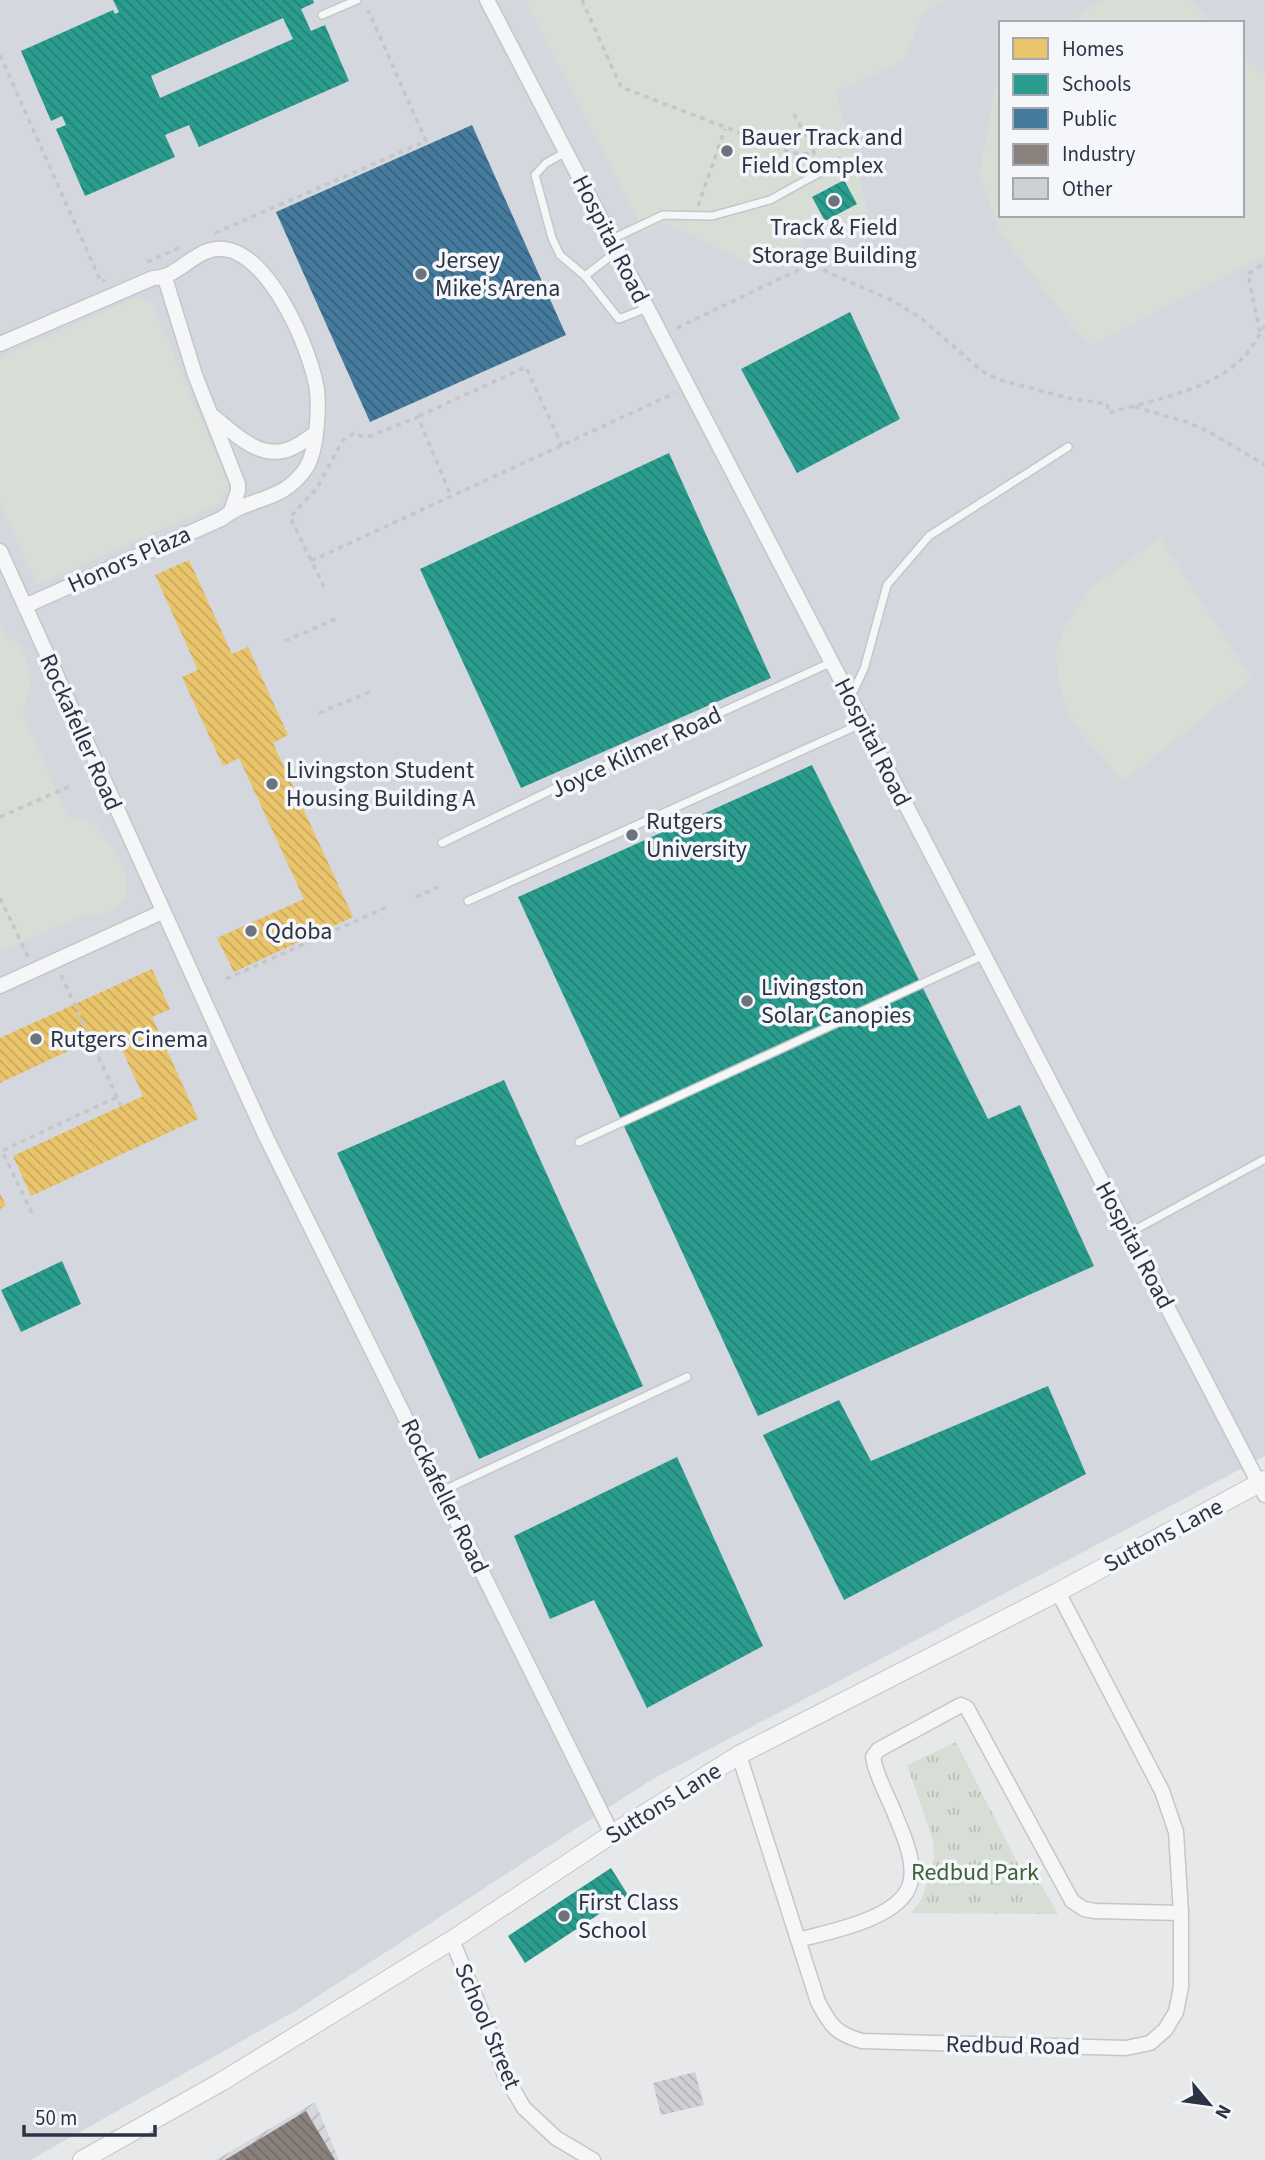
<svg xmlns="http://www.w3.org/2000/svg" width="1265" height="2160" font-family="'Source Sans 3',sans-serif">
<style>
.built{fill:#d4d7dd;fill-rule:evenodd}
.industrial{fill:url(#industrial-furrows)}
.grass{fill:#d6ded6}
.park{fill:url(#park-tufts)}
.homes{fill:url(#homes-back-hatch)}
.schools{fill:url(#schools-back-hatch);fill-rule:evenodd}
.public{fill:url(#public-back-hatch)}
.industry{fill:url(#industry-back-hatch)}
.building{fill:url(#building-back-hatch)}
.lines{fill:none;stroke-linecap:round;stroke-linejoin:round}
.service-casing{stroke:#c4c6c8;stroke-width:10}
.minor-casing{stroke:#c4c6c8;stroke-width:17}
.tertiary-casing{stroke:#c4c6c8;stroke-width:20}
.path{stroke:#c5c6ca;stroke-width:3.5;stroke-dasharray:5 5;stroke-linecap:butt}
.service{stroke:#f5f6f7;stroke-width:7}
.minor{stroke:#f5f6f7;stroke-width:14}
.tertiary{stroke:#f5f6f7;stroke-width:18}
.poi-dot{fill:#6c737f;stroke:#f4f6f9;stroke-width:2.5}
.labels{text-anchor:middle;stroke-width:7;stroke-linejoin:round;paint-order:stroke}
.poi-label{font-size:24px;fill:#2b3445;stroke:#f4f6f9;text-anchor:start}
.street-label{font-size:24px;fill:#2b3445;stroke:#f4f6f9}
.park-label{font-size:24px;fill:#3f6138;stroke:#f4f6f9}
</style>
<defs>
<pattern id="industrial-furrows" width="10" height="10" patternUnits="userSpaceOnUse" patternTransform="scale(1.75)"><rect width="10" height="10" fill="#d4d7dd"/><path d="M-1 1l2-2M0 10L10 0M9 11l2-2" fill="none" stroke="#b6b9bf"/></pattern>
<pattern id="park-tufts" width="24" height="20" patternUnits="userSpaceOnUse" patternTransform="scale(1.75)"><rect width="24" height="20" fill="#d6ded6"/><path d="M3 7l-1-3M5 7V3M7 7l1-3M15 17l-1-3M17 17v-4M19 17l1-3" fill="none" stroke="#b8bfb9"/></pattern>
<pattern id="homes-back-hatch" width="6" height="6" patternUnits="userSpaceOnUse" patternTransform="scale(1.75)"><rect width="6" height="6" fill="#e9c46a"/><path d="M-1 5l2 2M0 0l6 6M5-1l2 2" fill="none" stroke="#c8a95d"/></pattern>
<pattern id="schools-back-hatch" width="6" height="6" patternUnits="userSpaceOnUse" patternTransform="scale(1.75)"><rect width="6" height="6" fill="#2a9d8f"/><path d="M-1 5l2 2M0 0l6 6M5-1l2 2" fill="none" stroke="#248177"/></pattern>
<pattern id="public-back-hatch" width="6" height="6" patternUnits="userSpaceOnUse" patternTransform="scale(1.75)"><rect width="6" height="6" fill="#457b9d"/><path d="M-1 5l2 2M0 0l6 6M5-1l2 2" fill="none" stroke="#37607b"/></pattern>
<pattern id="industry-back-hatch" width="6" height="6" patternUnits="userSpaceOnUse" patternTransform="scale(1.75)"><rect width="6" height="6" fill="#8a817c"/><path d="M-1 5l2 2M0 0l6 6M5-1l2 2" fill="none" stroke="#716a67"/></pattern>
<pattern id="building-back-hatch" width="6" height="6" patternUnits="userSpaceOnUse" patternTransform="scale(1.75)"><rect width="6" height="6" fill="#ced0d3"/><path d="M-1 5l2 2M0 0l6 6M5-1l2 2" fill="none" stroke="#b1b3b6"/></pattern>
</defs>
<rect width="100%" height="100%" fill="#e6e8ea"/>
<path class="built" d="M0 0H1265V1456L651 1780 295 2011 30 2160H0ZM1001 23H1242V215H1001Z"/>
<path class="industrial" d="M315 2102 339 2160H216Z"/>
<g class="grass">
<path d="M525 0H947L922 14 905 60 836 92 868 211 754 265 662 222 644 232Z"/>
<path d="M1102 0H1190L1213 23H1065Z"/>
<path d="M1242 53 1265 77V256L1092 345 1079 335 1001 234 979 175 995 87 1001 81V215H1242Z"/>
<path d="M143 299 152 304 227 481 226 491 218 504 37 585 0 503V358L131 300Z"/>
<path d="M1160 538 1252 679 1124 781 1088 743 1069 715 1059 682 1056 651 1065 626 1089 589Z"/>
<path d="M0 623 6 635 21 646 32 679 23 715 68 817C75 818 84 819 90 822 106 833 133 874 126 894 122 908 108 912 96 917L85 914 0 952Z"/>
</g>
<path class="park" d="M956 1742 1026 1880 1036 1876 1058 1914 911 1913 922 1898 934 1860 933 1840 907 1765Z"/>
<g class="homes">
<path d="M189 560 232 654 248 647 288 735 273 743 353 917 234 972 217 938 304 899 239 758 223 766 182 677 198 670 155 575Z"/>
<path d="M152 969 170 1009 152 1017 198 1119 31 1196 13 1156 143 1096 113 1030 0 1083V1038Z"/>
<path d="M0 1193 6 1206 0 1209Z"/>
</g>
<g class="schools">
<path d="M113 0H313L314 3 301 9 311 31 325 25 349 81 199 147 189 125 165 135 175 157 85 196 56 129 66 125 62 116 51 121 21 51 113 10 115 14 119 12ZM283 18 293 39 160 98 151 76Z"/>
<path d="M844 180 857 204 825 221 812 197Z"/>
<path d="M850 312 900 419 797 473 741 369Z"/>
<path d="M669 453 771 678 521 788 420 569Z"/>
<path d="M812 765 988 1119 1020 1105 1094 1266 758 1416 518 897Z"/>
<path d="M504 1080 643 1386 479 1459 337 1153Z"/>
<path d="M62 1261 81 1304 21 1332 1 1290Z"/>
<path d="M1048 1386 1086 1474 844 1600 763 1435 839 1400 871 1461Z"/>
<path d="M677 1457 763 1646 647 1708 594 1600 550 1619 514 1536Z"/>
<path d="M611 1868 628 1895 525 1963 508 1936Z"/>
</g>
<path class="public" d="M472 125 566 335 370 422 276 212Z"/>
<path class="industry" d="M306 2111 335 2160H225Z"/>
<path class="building" d="M695 2072 704 2105 661 2115 653 2083Z"/>
<g class="lines">
<g class="service-casing">
<g id="service">
<path d="M322 15 357 0"/>
<path d="M566 152 546 163 535 175 552 238 560 255 585 276"/>
<path d="M612 239 663 215 712 216 770 200 839 162"/>
<path d="M617 251 585 276 619 319 647 308"/>
<path d="M850 698 864 669 887 585 929 536 1068 447"/>
<path d="M442 843 564 784 832 662"/>
<path d="M468 901 863 723"/>
<path d="M579 1142 984 955"/>
<path d="M1129 1233 1265 1159"/>
<path d="M442 1491 687 1377"/>
</g>
</g>
<g class="minor-casing">
<g id="minor">
<path d="M487 0 1265 1495"/>
<path d="M165 278 195 375 238 484V491L231 511"/>
<path d="M0 344 153 278C180 278 195 246 224 249 270 254 311 350 317 390 319 410 317 451 306 468 283 503 250 496 221 519L25 606"/>
<path d="M214 417C236 435 262 462 292 448 301 444 308 438 316 433"/>
<path d="M0 551 266 1137 612 1834"/>
<path d="M0 986 162 912"/>
<path d="M739 1755 818 2002C830 2025 836 2034 862 2041L1126 2048 1150 2043 1165 2030 1176 2012 1181 1987V1913L1176 1832 1162 1791 1058 1592"/>
<path d="M452 1940 488 2028 505 2076 524 2108 556 2138 593 2160"/>
<path d="M798 1940C828 1932 900 1919 910 1884 916 1863 904 1836 896 1817 889 1798 876 1777 873 1757L878 1750 961 1705 967 1708 1072 1901 1084 1909 1095 1911 1181 1913"/>
</g>
</g>
<g class="tertiary-casing">
<path id="tertiary" d="M82 2160 221 2082 452 1940 612 1834 739 1755 1058 1592 1265 1480"/>
</g>
<g class="path">
<path d="M582 0 621 87 792 153 815 154"/>
<path d="M0 55 101 282 105 280"/>
<path d="M794 114 819 162"/>
<path d="M698 206 725 129"/>
<path d="M215 233 426 141 368 10"/>
<path d="M147 262 179 248"/>
<path d="M677 328 798 270 819 268 893 301 922 319 982 371 997 379 1068 398 1107 404 1109 413C1154 399 1209 392 1244 357 1252 349 1258 336 1265 326"/>
<path d="M1260 332 1248 274 1265 263"/>
<path d="M1135 407 1187 422 1209 432 1265 465"/>
<path d="M419 416 526 367 562 446"/>
<path d="M311 561 675 393"/>
<path d="M324 587 290 517 317 488 343 440 354 433 363 437 370 436 418 417 451 496"/>
<path d="M285 641 338 618"/>
<path d="M319 713 372 691"/>
<path d="M0 817 73 785"/>
<path d="M416 897 438 887"/>
<path d="M0 898 29 959"/>
<path d="M61 975 121 1106"/>
<path d="M226 979 389 906"/>
<path d="M32 1213 2 1151 117 1097"/>
</g>
<use href="#service" class="service"/>
<use href="#minor" class="minor"/>
<use href="#tertiary" class="tertiary"/>
</g>
<g class="poi-dot">
<circle cx="727" cy="151" r="7"/>
<circle cx="834" cy="201" r="7"/>
<circle cx="421" cy="274" r="7"/>
<circle cx="272" cy="784" r="7"/>
<circle cx="632" cy="835" r="7"/>
<circle cx="251" cy="931" r="7"/>
<circle cx="747" cy="1001" r="7"/>
<circle cx="36" cy="1039" r="7"/>
<circle cx="564" cy="1916" r="7"/>
</g>
<g class="labels">
<g class="poi-label">
<text x="741" y="145">Bauer Track and<tspan x="741" dy="28">Field Complex</tspan></text>
<text x="834" y="235" text-anchor="middle">Track &amp; Field<tspan x="834" dy="28">Storage Building</tspan></text>
<text x="435" y="268">Jersey<tspan x="435" dy="28">Mike's Arena</tspan></text>
<text x="286" y="778">Livingston Student<tspan x="286" dy="28">Housing Building A</tspan></text>
<text x="646" y="829">Rutgers<tspan x="646" dy="28">University</tspan></text>
<text x="265" y="939">Qdoba</text>
<text x="761" y="995">Livingston<tspan x="761" dy="28">Solar Canopies</tspan></text>
<text x="50" y="1047">Rutgers Cinema</text>
<text x="578" y="1910">First Class<tspan x="578" dy="28">School</tspan></text>
</g>
<g class="street-label">
<text transform="translate(611 239) rotate(63)" y="8">Hospital Road</text>
<text transform="translate(129 559) rotate(-24)" y="8">Honors Plaza</text>
<text transform="translate(81 732) rotate(66)" y="8">Rockafeller Road</text>
<text transform="translate(873 742) rotate(63)" y="8">Hospital Road</text>
<text transform="translate(636 752) rotate(-25)" y="8">Joyce Kilmer Road</text>
<text transform="translate(1135 1245) rotate(62)" y="8">Hospital Road</text>
<text transform="translate(445 1496) rotate(64)" y="8">Rockafeller Road</text>
<text transform="translate(1163 1535) rotate(-28)" y="8">Suttons Lane</text>
<text transform="translate(663 1803) rotate(-32)" y="8">Suttons Lane</text>
<text transform="translate(488 2026) rotate(67)" y="8">School Street</text>
<text transform="translate(1013 2045) rotate(1)" y="8">Redbud Road</text>
</g>
<g class="park-label">
<text x="975" y="1880">Redbud Park</text>
</g>
</g>
<rect x="999" y="21" width="245" height="196" fill="#f4f6f9" stroke="#a4a8b1" stroke-width="2"/>
<rect x="1013" y="38" width="35" height="21" fill="#e9c46a" stroke="#a4a8b1" stroke-width="2"/>
<text x="1062" y="56" font-size="21" fill="#2b3445">Homes</text>
<rect x="1013" y="74" width="35" height="21" fill="#2a9d8f" stroke="#a4a8b1" stroke-width="2"/>
<text x="1062" y="91" font-size="21" fill="#2b3445">Schools</text>
<rect x="1013" y="108" width="35" height="21" fill="#457b9d" stroke="#a4a8b1" stroke-width="2"/>
<text x="1062" y="126" font-size="21" fill="#2b3445">Public</text>
<rect x="1013" y="144" width="35" height="21" fill="#8a817c" stroke="#a4a8b1" stroke-width="2"/>
<text x="1062" y="161" font-size="21" fill="#2b3445">Industry</text>
<rect x="1013" y="178" width="35" height="21" fill="#ced0d3" stroke="#a4a8b1" stroke-width="2"/>
<text x="1062" y="196" font-size="21" fill="#2b3445">Other</text>
<g transform="translate(1209 2104) rotate(119)" stroke="#f4f6f9" stroke-width="5" paint-order="stroke">
<path d="M0-5L12 26L0 18L-12 26Z" fill="#2b3445"/>
<text y="-10" font-size="19" font-weight="bold" text-anchor="middle" fill="#2b3445">N</text>
</g>
<path d="M24 2125v10h131v-10" fill="none" stroke="#2b3445" stroke-width="3.5"/>
<text x="35" y="2125" font-size="21" fill="#2b3445" stroke="#f4f6f9" stroke-width="5" paint-order="stroke">50 m</text>
</svg>
